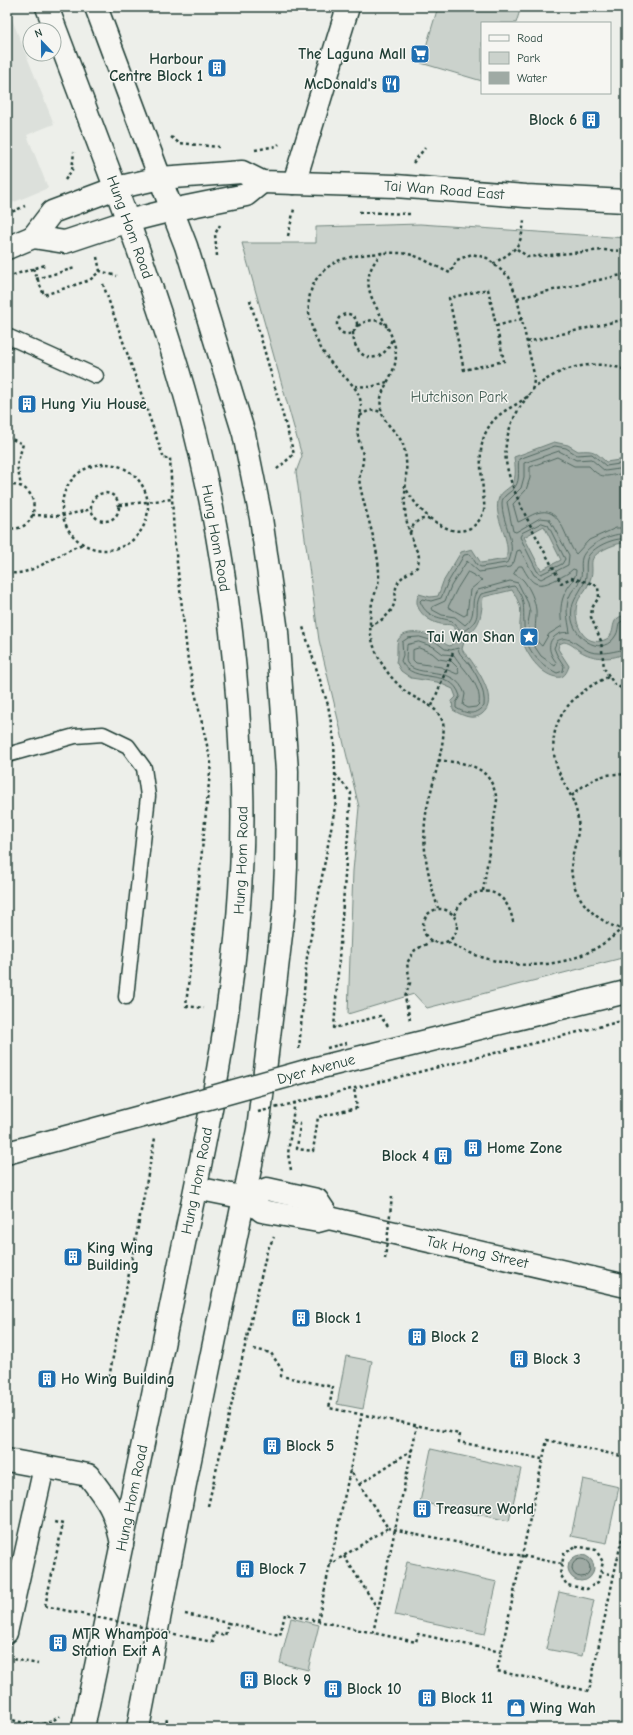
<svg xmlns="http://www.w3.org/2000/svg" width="633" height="1735" font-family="'Comic Neue',sans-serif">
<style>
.built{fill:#dce0db}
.green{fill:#cbd2cc;stroke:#758880}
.water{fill:#9faaa4;stroke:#6c7e77;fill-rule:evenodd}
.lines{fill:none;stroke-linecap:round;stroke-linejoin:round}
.shore{stroke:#526961;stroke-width:1}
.service-casing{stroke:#1f3d34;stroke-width:17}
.pedestrian-casing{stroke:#1f3d34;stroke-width:23}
.minor-casing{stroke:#1f3d34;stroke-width:25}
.secondary-casing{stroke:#1f3d34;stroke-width:25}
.primary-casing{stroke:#1f3d34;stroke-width:25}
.path{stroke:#1f3d34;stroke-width:2.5;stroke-dasharray:3 3;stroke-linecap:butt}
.service{stroke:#f6f6f2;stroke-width:14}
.pedestrian{stroke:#f6f6f2;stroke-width:20}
.minor{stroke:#f6f6f2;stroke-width:22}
.secondary{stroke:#f6f6f2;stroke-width:22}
.primary{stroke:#f6f6f2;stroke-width:22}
.minor-bridge-casing{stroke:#1f3d34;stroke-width:25;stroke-linecap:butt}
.path-bridge{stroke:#1f3d34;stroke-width:2.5;stroke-dasharray:3 3;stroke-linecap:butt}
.minor-bridge{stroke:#f6f6f2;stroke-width:22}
.labels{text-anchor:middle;stroke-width:3;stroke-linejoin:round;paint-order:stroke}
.poi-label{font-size:15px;font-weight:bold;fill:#1f3d34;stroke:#f6f6f2;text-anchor:start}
.street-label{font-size:15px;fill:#1f3d34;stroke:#f6f6f2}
.park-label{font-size:15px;fill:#415b52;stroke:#f6f6f2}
</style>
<rect width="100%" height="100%" fill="#edefea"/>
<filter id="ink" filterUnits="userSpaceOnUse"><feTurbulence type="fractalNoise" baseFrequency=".025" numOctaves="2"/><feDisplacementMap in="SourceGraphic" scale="8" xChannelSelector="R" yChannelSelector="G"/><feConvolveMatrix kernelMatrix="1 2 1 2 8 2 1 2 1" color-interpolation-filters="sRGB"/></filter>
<g filter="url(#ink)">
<path class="built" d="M7 7 54 124 27 135 48 188 7 205Z"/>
<g class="green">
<path d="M438 7H521L516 23H482V81L421 63Z"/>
<path d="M420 224 626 238V957L427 1008 414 994 348 1014 353 871 359 807 319 640 296 472 302 456 242 243H316V227Z"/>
<path d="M346 1356 372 1361 363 1409 337 1404Z"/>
<path d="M431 1449 521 1469 509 1521 420 1502Z"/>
<path d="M583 1479 619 1487 607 1543 571 1536Z"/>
<path d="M407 1562 497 1582 485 1634 395 1615Z"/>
<path d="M559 1592 594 1600 582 1656 546 1649Z"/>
<path d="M291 1618 319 1625 308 1670 280 1663Z"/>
</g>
<g class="water">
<path d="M554 442 568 445 578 451C595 450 594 451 606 462L626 459V544C620 542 615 545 609 547 581 560 598 563 589 583 586 591 579 596 577 604 573 619 581 645 601 641 618 637 609 624 618 618 620 616 624 616 626 615V652C614 661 592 659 580 651 575 648 571 643 564 642L559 644 558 649 569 666C567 672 564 679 556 677 538 674 522 648 520 631 519 623 522 614 520 606 518 600 515 595 512 590L483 597C481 613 482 626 466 635L462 649C464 654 467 655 470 659 479 672 499 701 482 714 473 721 461 715 453 710L452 701 456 697 453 689 437 682 411 678 401 671 396 662C398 655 396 644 398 640 406 627 430 634 440 640 444 642 445 645 450 646 456 641 460 630 451 625 448 624 445 625 441 624 428 622 411 608 419 594L430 597 438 596 443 582 461 552 472 549 481 563 506 559C512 539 494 521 498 501 499 493 507 490 512 485 517 477 515 465 514 457ZM544 526 561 560 541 570 524 537Z"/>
<circle cx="581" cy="1568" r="13"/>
</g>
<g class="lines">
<g class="shore">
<path d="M626 463 606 466 592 454 577 455 566 448 555 446 519 459C517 468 521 479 515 487 511 493 502 495 502 503 502 524 517 541 509 561L506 563 481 567 477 565 470 554 464 555 447 584 441 598 431 601 422 599 420 601C426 617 438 617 452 621L462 632C487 617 471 610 481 594L514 586C526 598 523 609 524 624 524 648 537 663 557 673L563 671 564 666 557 655 554 648 557 641C570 633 578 648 591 652 604 655 614 651 626 649"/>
<path d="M626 468 605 471 591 459 576 460 559 451 524 463V477L521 488 507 502 513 531 516 532 540 518 549 519 569 555 568 565 541 579 534 575 520 550 517 551 514 562 510 567 479 572 467 561 451 586 445 601 432 607 431 609 442 615 455 617 465 625C479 614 468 601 478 590L510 581 518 583 528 603 530 612 528 623 531 641 541 656 555 666 557 663C548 653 545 639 561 633 564 632 567 633 570 632 568 619 564 606 571 593 574 588 578 585 580 580 583 573 580 565 582 558 586 545 613 532 626 534"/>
<path d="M626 474C608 473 604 483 589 466H574L557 457 530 467V478L526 490 513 504 518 522C526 519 533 513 541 512 562 508 566 543 576 554L589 540 616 528H626"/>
<path d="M542 523 548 525 565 559 562 564 541 574 537 571 520 537 522 533Z"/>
<path d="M626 539C615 537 591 547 587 559 585 567 588 575 584 583 578 596 569 603 572 620 576 640 603 658 616 635 618 632 618 627 619 623L626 619"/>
<path d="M519 566H522C532 585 537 589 557 579 563 576 568 574 573 569L576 570C576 579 570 583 566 591 560 601 560 614 562 626L549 634 542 646C531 639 537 621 536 610 535 600 530 589 524 581 521 577 517 576 514 574Z"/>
<path d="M468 572 482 580 470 590 467 614 464 616 448 607 457 589Z"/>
<path d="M420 637 436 642 445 649 451 650 458 648C459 654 462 656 466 660 476 672 486 691 484 706 476 716 466 714 456 708V703L460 696C451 666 414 686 401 661L403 655 402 642 408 638Z"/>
<path d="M419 642 434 647 443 654 454 655C463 670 482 684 479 704L476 707 468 708 463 705 465 694C454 663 417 679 407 663 405 660 407 649 407 645Z"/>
<path d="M419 648 432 653 439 659 451 661 458 668 459 673 457 674 441 667 416 663 413 660V650Z"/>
<circle cx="581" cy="1568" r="9"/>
</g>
<g class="service-casing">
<g id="service">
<path d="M7 336 96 376"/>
<path d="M7 755 75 736 103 734 128 746 144 768 148 796 126 997"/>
</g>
</g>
<g class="pedestrian-casing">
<path id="pedestrian" d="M7 1633 44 1467"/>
</g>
<g class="minor-casing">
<g id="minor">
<path id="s1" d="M160 178 242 172 262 182 395 186 526 196 626 201"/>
<path d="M294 183 348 7"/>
<path d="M172 210 246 195 262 182"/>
<path d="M313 1069 626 992"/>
<path d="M7 1153 184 1105"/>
<path id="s2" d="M196 1188 246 1198 262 1211 318 1221 329 1218 626 1286"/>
<path d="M246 1198 267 1189 317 1200 329 1218"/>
<path d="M7 1460 88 1475C109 1502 115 1510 122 1544"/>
</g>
</g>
<g class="secondary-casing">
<g id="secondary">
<path d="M47 7 128 221"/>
<path d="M33 237 52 212 116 188 160 178"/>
<path d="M7 248 33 237 65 242 128 221 172 210 96 7"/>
</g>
</g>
<g class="primary-casing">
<g id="primary">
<path id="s3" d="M83 1728C116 1574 148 1421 179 1267 212 1109 247 949 242 786 238 658 222 529 188 405 171 343 150 282 128 221"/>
<path d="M138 1728 185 1484 258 1130 284 909 286 867 287 771 277 632 261 518 244 434 186 246 172 210"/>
</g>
</g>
<g class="path">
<path d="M171 137 179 143 219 147"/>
<path d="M255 150 277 146 279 144"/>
<path d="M413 163 425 148"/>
<path d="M65 180 72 170 74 152"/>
<path d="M359 212 410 214"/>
<path d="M7 214 25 206"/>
<path d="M288 236 294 209"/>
<path d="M517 249 528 257 604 250 626 251"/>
<path d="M217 256 215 234 220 225"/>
<path d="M97 257 100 271"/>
<path d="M493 264C516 249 521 249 524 220"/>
<path d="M33 268 44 295 90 280 100 271 117 276"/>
<path d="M7 277 45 265"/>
<path d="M36 279 75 268"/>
<path d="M103 284 164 459 170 458 174 536 188 661 211 763 186 1006 204 1008"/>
<path d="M488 289 504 361 464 370 449 298Z"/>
<path d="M517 298 626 274"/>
<path d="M250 300 294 454 276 470"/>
<circle cx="347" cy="324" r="10"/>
<path d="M358 326C368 319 378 317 387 327"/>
<path d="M496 326 522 319"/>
<path d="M353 332C353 362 383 367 392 339"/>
<path d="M527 342 626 319"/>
<path d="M355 386 371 387 387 382"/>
<path d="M532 390C559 367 592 358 626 370"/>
<path d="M528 396C513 415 501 441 507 467 515 503 544 549 561 583L571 578 594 584 598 587 599 597 592 608 591 617 601 641 604 668 614 684 623 689 626 694"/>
<path d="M360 416C368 410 372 409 381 412"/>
<path d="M7 437 23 444 17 465 21 486"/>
<circle cx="105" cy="507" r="43"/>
<path d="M404 485C414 504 428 521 449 529 464 535 480 526 484 510 485 504 483 498 483 492 482 473 477 450 486 432 497 408 519 408 531 392 534 386 534 380 534 374L517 298 509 277 487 258 472 254 457 260 450 273C436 267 422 257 408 254 392 251 353 254 338 261 294 282 306 333 332 364 343 378 362 387 361 408 361 417 356 426 358 436 359 444 364 452 363 461 362 469 358 476 360 485 365 513 379 547 379 575 379 584 376 591 373 599 368 619 369 638 378 656 384 670 395 682 406 692 420 702 438 705 443 723 447 742 429 792 426 814 421 847 428 876 438 908"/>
<path d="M7 486C42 478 43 535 7 528"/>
<circle cx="105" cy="507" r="14"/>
<path d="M120 505 172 499"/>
<path d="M32 515 62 516 92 509"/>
<path d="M410 533C413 523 420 516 431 520"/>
<path d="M7 572C27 580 63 550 83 544"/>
<path d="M370 626C383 620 394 613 395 598 396 593 395 589 397 585 400 576 410 573 417 567 418 564 419 560 419 558 419 554 416 550 415 547 411 537 408 528 406 518 402 495 410 470 404 448 401 434 386 427 382 413 374 387 401 377 395 347 387 312 349 289 381 254"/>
<path d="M608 677C570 694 542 725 558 770 565 787 576 800 578 820 580 833 574 846 572 859 567 892 591 919 621 929"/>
<path d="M432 706 454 650"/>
<path d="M438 760C469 764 490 764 497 800L483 891"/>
<path d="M335 774 351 793 334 1028 380 1016 388 1026"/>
<path d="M572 796C587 781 604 771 626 775"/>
<circle cx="440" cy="926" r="17"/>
<path d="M454 915C470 881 507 884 513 922"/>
<path d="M448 942C504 975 580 975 626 924"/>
<path d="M410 1020 405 997 410 983 407 963 415 950 432 941"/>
<path d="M299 1049 307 957 336 802 334 740 328 705 303 627"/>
<path d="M319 1097 626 1020"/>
<path d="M293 1123 300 1124 297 1149 313 1151 318 1117 357 1108 354 1088"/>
<path d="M291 1170 288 1154 295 1100"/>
<path d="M254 1349 271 1353 282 1370 281 1376 333 1387 329 1408 460 1434 459 1442 542 1459"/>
<path d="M108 1383 155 1138"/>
<path d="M626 1457 547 1440 497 1671 589 1691 626 1519"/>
<path d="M360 1484 412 1450"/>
<path d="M208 1506 267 1251 274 1237"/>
<path d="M388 1528 562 1564"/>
<path d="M576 1546 596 1550 603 1562 598 1582 587 1589 567 1585 560 1574 564 1554Z"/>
<path d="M344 1556 378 1609"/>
<path d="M329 1565 388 1528 350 1470"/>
<path d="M601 1572 614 1575"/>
<path d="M45 1606 63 1524 54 1522"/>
<path d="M185 1614 228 1623"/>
<path d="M318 1621 362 1414"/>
<path d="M373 1633 417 1426"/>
<path d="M193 1638 213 1642 214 1633 225 1636 228 1623 280 1635 285 1614 416 1642 418 1634 501 1652"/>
<path d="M7 1658 38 1664"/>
<path d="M7 1719C28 1723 41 1730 60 1716"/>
<path d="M165 1728 167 1719"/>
</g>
<use href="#service" class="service"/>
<use href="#pedestrian" class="pedestrian"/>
<use href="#minor" class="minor"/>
<use href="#secondary" class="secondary"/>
<use href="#primary" class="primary"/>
<g class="minor-bridge-casing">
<path id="minor-bridge" d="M184 1105 313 1069"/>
</g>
<g class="path-bridge">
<path d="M327 1048 347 1043"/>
<path d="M258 1112 319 1097"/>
<path d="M385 1259 392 1197"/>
<path d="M45 1606 193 1638"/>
</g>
<use href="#minor-bridge" class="minor-bridge"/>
</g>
</g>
<defs>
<g id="supermarket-square" transform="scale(1)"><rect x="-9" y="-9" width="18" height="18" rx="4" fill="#1f6fb2" stroke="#f6f6f2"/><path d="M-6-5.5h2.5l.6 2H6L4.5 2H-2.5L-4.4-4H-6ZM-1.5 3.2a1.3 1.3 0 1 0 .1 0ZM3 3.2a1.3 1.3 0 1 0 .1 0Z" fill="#fff"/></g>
<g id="building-square" transform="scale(1)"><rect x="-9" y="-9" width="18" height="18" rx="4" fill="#1f6fb2" stroke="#f6f6f2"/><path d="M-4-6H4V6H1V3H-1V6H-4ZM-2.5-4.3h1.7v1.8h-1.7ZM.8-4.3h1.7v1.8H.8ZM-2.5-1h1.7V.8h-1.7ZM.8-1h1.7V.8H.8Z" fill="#fff"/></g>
<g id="restaurant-square" transform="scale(1)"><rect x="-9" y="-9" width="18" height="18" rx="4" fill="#1f6fb2" stroke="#f6f6f2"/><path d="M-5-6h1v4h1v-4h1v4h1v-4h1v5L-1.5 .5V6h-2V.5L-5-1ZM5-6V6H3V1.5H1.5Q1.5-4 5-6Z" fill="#fff"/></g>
<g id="sight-square" transform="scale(1)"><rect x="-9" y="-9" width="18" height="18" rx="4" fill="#1f6fb2" stroke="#f6f6f2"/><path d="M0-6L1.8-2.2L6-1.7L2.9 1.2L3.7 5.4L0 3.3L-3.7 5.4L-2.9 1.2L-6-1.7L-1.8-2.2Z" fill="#fff"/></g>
<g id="shop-square" transform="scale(1)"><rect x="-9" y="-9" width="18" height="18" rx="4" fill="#1f6fb2" stroke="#f6f6f2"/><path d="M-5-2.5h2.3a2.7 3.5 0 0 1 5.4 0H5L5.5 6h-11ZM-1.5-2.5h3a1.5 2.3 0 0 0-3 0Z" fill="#fff"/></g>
</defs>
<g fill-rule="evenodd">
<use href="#supermarket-square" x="420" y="54"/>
<use href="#building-square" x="217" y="68"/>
<use href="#restaurant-square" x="391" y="84"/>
<use href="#building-square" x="591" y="120"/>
<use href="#building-square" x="27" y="404"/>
<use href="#sight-square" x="529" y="637"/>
<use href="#building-square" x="473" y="1148"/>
<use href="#building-square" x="443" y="1156"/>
<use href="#building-square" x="73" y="1257"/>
<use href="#building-square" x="301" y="1318"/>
<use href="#building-square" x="417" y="1337"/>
<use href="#building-square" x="519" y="1359"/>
<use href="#building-square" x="47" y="1379"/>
<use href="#building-square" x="272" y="1446"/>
<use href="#building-square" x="422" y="1509"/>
<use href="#building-square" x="245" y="1569"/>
<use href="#building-square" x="58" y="1643"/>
<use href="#building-square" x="249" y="1680"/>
<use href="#building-square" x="333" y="1689"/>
<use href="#building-square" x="427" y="1698"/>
<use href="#shop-square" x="516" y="1708"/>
</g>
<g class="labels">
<g class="poi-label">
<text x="406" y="59" text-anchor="end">The Laguna Mall</text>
<text x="203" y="64" text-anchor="end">Harbour<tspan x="203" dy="17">Centre Block 1</tspan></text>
<text x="377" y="89" text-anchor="end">McDonald's</text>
<text x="577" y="125" text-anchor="end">Block 6</text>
<text x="41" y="409">Hung Yiu House</text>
<text x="515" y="642" text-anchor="end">Tai Wan Shan</text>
<text x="487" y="1153">Home Zone</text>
<text x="429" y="1161" text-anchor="end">Block 4</text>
<text x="87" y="1253">King Wing<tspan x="87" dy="17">Building</tspan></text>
<text x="315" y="1323">Block 1</text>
<text x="431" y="1342">Block 2</text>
<text x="533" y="1364">Block 3</text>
<text x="61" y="1384">Ho Wing Building</text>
<text x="286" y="1451">Block 5</text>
<text x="436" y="1514">Treasure World</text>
<text x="259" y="1574">Block 7</text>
<text x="72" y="1639">MTR Whampoa<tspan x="72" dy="17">Station Exit A</tspan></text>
<text x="263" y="1685">Block 9</text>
<text x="347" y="1694">Block 10</text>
<text x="441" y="1703">Block 11</text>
<text x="530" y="1713">Wing Wah</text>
</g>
<g class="street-label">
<text dy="5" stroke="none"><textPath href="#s1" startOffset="287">Tai Wan Road East</textPath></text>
<text transform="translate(130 227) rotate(70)" y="5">Hung Hom Road</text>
<text transform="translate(216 538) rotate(80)" y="5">Hung Hom Road</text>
<text dy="5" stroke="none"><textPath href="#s3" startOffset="883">Hung Hom Road</textPath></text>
<text transform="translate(316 1069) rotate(-15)" y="5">Dyer Avenue</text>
<text dy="5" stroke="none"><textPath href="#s3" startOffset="559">Hung Hom Road</textPath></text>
<text dy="5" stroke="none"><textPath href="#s2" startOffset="292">Tak Hong Street</textPath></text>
<text dy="5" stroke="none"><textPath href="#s3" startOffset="235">Hung Hom Road</textPath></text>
</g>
<g class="park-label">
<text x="459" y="402">Hutchison Park</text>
</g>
</g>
<rect width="633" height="1735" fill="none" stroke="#f6f6f2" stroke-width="24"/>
<rect x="12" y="12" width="609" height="1711" fill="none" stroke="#1f3d34" stroke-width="1.5" filter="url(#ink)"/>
<rect x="481" y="22" width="130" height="72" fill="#f6f6f2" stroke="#a0aca6"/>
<rect x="489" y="35" width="20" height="6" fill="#f6f6f2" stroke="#a0aca6"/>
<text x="517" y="42" font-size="12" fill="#1f3d34">Road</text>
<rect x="489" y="52" width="20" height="12" fill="#cbd2cc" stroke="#a0aca6"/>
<text x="517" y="62" font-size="12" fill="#1f3d34">Park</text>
<rect x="489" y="72" width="20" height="12" fill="#9faaa4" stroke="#a0aca6"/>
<text x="517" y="82" font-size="12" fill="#1f3d34">Water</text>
<g transform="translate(42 42) rotate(338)"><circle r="19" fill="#f6f6f2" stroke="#a0aca6"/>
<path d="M0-3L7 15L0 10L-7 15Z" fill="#1f6fb2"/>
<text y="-6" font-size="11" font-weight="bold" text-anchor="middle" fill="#1f3d34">N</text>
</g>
</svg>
